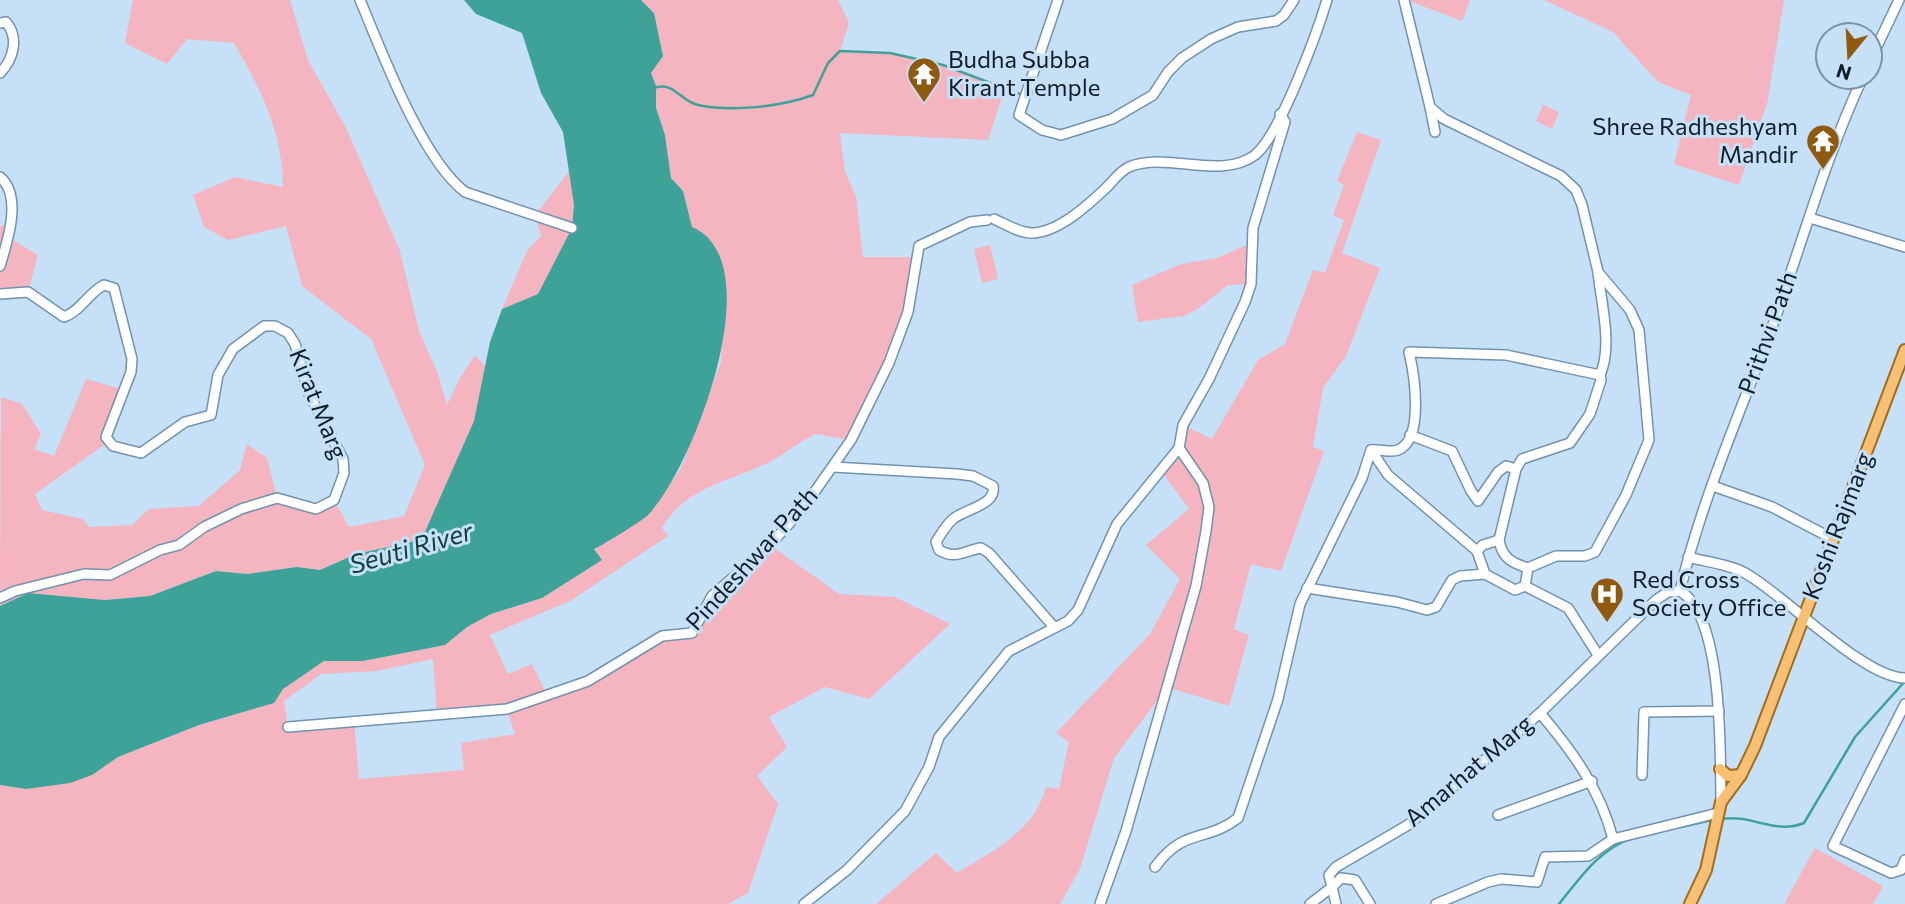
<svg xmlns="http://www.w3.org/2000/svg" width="1905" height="904" font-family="Commissioner,sans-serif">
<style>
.green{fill:#f4b4c0;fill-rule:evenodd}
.water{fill:#3fa299}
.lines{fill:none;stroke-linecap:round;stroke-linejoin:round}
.stream{stroke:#3fa299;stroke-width:2.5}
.minor-casing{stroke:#7392ae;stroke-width:12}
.major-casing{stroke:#a36c1e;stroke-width:14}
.minor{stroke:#fff;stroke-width:9}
.major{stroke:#f7c074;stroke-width:10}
.labels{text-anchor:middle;stroke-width:6;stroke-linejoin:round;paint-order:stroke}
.poi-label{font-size:24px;fill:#111e28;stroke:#c6e0f8;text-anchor:start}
.street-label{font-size:24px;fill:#111e28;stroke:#c6e0f8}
.water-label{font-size:26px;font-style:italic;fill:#13403c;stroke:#c6e0f8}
</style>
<rect width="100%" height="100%" fill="#c6e0f8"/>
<g class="green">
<path d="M133 0H290L308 60 347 130 400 251 419 331 438 374 447 405 460 378 475 355 486 367 474 421 435 514 424 534 411 542 356 554 320 570 297 567 247 574 216 571 150 596 105 600 28 593 0 606 1 397 22 404 41 434 34 449 54 456 86 379 124 390 108 442 35 494 42 510 83 519 89 527 132 525 149 509 199 506 240 470 247 444 267 458 277 498 316 509 334 500 349 527 404 516 425 465 371 339 302 286 286 226 228 240 204 227 193 195 235 177 283 187C283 133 261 89 234 43L187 39 167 64 125 43Z"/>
<path d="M641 0H838L849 23 840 51 890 53 943 65 1005 88 988 140 840 133 845 171 856 197 863 257H917L908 312 851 440 815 434C798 443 784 454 768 463 730 481 684 488 662 528L668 536 570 601 490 635 508 674 532 664 547 695 588 681 662 636 692 633 704 610 770 545 839 594 895 597 950 624 869 699 825 687 769 717 787 747 757 776 778 804 748 893 728 904H0V785L26 789 92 775 118 757 199 725 250 710 324 661H363L445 645 467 627 491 614 542 598 601 560 594 549 646 517 659 500 681 468 721 362 724 282 692 227 683 191 671 178 665 135 656 108V86L651 73 663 55 654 13ZM433 659 437 716 507 709 515 734 461 743 464 770 359 779 354 721 288 727 284 701 321 674 376 671Z"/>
<path d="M1407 0H1470L1462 21Z"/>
<path d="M1544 0H1784L1767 104 1739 185 1674 164 1691 95 1658 82 1613 32Z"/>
<path d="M1543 105 1559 112 1552 129 1536 121Z"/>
<path d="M1357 132 1381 140 1342 253 1380 268 1346 356 1323 388 1313 447 1324 451 1281 571 1251 564 1234 629 1249 635 1229 706 1167 687 1114 758 1080 869 1060 904H876L936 853 957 873C994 850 1034 832 1046 787L1059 789 1069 742 1056 733 1150 634 1180 579 1146 545 1189 509 1162 472 1172 461 1183 425 1212 439 1258 360 1285 344 1313 270 1325 273 1344 220 1333 215 1344 185 1337 181Z"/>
<path d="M570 170 574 205 572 228 557 262 538 294 502 309 527 251 541 236 536 214Z"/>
<path d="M11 224 8 237 38 255 28 292 3 296 0 299V226Z"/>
<path d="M990 245 998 279 982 283 974 249Z"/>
<path d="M1244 246 1251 248V284L1228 285 1199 308 1184 316 1138 322 1132 285 1181 264 1217 258Z"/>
<path d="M1815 848 1883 886 1873 904H1784Z"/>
</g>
<path class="water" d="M464 0H641L654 13 663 56 651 73 656 86V108L665 135 671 178 683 191 692 227C773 261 693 469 648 515 642 521 603 545 594 549L602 560 542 598 491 614 467 627 445 645 363 661H324L283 689 274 703 199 725 118 757 92 775 70 783 26 789 0 785V606L28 593 105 600 150 596 216 571 247 574 297 567 320 570 356 554 411 542 424 534 474 421 490 342 502 309 538 294 572 228 574 205 563 132 541 93 522 33 476 14Z"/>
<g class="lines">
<g class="stream">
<path d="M654 88C674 81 680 101 698 105 732 112 780 107 813 95L828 63 840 51 890 53 943 65 1020 94"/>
<path d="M1722 819C1751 814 1775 835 1804 823L1855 737 1905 681"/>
<path d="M1681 827 1712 820"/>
<path d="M1559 904C1580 878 1600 848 1633 838"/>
</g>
<g class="minor-casing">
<g id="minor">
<path d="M360 0C382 52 421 158 465 192L572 228"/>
<path d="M1058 0 1019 115 1042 130 1061 135 1112 119 1153 95 1168 72 1182 58 1211 39 1238 27 1276 21 1284 15 1294 0"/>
<path d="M1404 0 1430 107 1444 119 1561 176 1576 190 1582 205 1598 272 1630 310 1639 330 1649 440 1626 495 1595 552 1585 556H1556L1528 568 1525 586 1568 608 1598 655"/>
<path d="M0 23 6 22C19 37 14 59 0 73"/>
<path d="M1870 61 1899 0"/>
<path d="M1430 107 1435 132"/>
<path d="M0 177C23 196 7 243 0 266"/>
<path d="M1810 218 1905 247"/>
<path d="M994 219C1005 224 1021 234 1034 233 1060 231 1088 205 1106 188 1113 181 1120 171 1129 167 1167 151 1220 181 1255 155 1280 135 1317 33 1327 0"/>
<path d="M0 294 28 292 64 317C81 311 88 293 104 285L114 288 132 359 131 372 106 437 113 446 141 453 185 422 211 415 218 375 233 349 264 326H275L288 333 295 344 309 394 343 459 344 473 334 500 316 509 277 498 241 509 204 527 179 545 160 550 110 575 84 574 15 591 0 598"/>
<path d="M1410 435 1452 451 1471 491 1478 501 1498 472 1506 466 1516 469 1522 459 1570 443 1590 414 1601 380 1600 375"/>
<path d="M1371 450 1388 475 1477 551"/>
<path d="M833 467 957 474 973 476 993 486C997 505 965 509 953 519 946 525 941 534 936 542L939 550C956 560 963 551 981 548L989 553 1054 627"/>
<path d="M1516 469 1499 540C1502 558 1512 563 1528 568"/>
<path d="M1713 486 1772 507 1833 539"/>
<path d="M1688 557C1706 562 1729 564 1745 573 1784 594 1863 678 1905 678"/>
<path d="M1485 574 1477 551 1483 545 1499 540"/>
<path d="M1307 588 1397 602 1427 610 1436 607 1452 580 1460 576 1485 574 1515 590 1525 586"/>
<path d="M1680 591C1702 497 1743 407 1776 316 1804 236 1827 154 1863 77"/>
<path d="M1680 591C1724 616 1720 756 1721 802"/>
<path d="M1905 704 1833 846 1891 873 1901 870 1905 860"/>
<path d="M288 727 507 709 588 681 662 636 692 633 712 596 770 545 804 507 851 440 889 363 908 312 919 246 970 222 987 220"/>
<path d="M1642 775 1644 712 1719 711"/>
<path d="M1498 815 1592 781"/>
<path d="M1613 839 1718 813"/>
<path d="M1155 867C1184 827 1206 843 1238 818L1278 699 1300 604 1362 478 1371 450C1380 449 1391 453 1398 450 1425 439 1414 373 1409 352L1506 355 1600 375C1613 346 1601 303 1598 272"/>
<path d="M804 904 847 870 905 811 929 767 939 737 1009 651 1068 621 1078 610 1117 524 1179 448 1183 425 1209 379 1245 302 1251 284 1253 228 1285 122 1280 114"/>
<path d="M1100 904 1126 831 1196 586 1206 531 1209 507 1203 483 1179 448"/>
<path d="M1310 904 1332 887 1329 875 1336 867 1408 825 1540 713 1656 600 1668 592 1680 591"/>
<path d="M1336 904 1332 887 1341 878 1355 880 1370 904"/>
<path d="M1436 904 1488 882 1501 879 1537 882 1545 857 1588 856 1613 839C1600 789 1573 752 1540 713"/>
</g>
</g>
<g class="major-casing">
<g id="major">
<path d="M1720 769 1728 776 1741 775"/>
<path d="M1690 904 1706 870 1721 802 1741 775 1755 746 1905 350"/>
</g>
</g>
<use href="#minor" class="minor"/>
<use href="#major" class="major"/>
</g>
<defs>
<g id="temple-pin" transform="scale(1.75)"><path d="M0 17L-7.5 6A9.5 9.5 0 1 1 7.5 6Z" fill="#905910" stroke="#c6e0f8"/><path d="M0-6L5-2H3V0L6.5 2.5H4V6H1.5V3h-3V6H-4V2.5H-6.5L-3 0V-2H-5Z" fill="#fff"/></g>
<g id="hospital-pin" transform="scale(1.75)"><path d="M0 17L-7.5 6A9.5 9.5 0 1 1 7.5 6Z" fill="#905910" stroke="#c6e0f8"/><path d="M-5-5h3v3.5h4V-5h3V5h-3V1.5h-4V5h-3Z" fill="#fff"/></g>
</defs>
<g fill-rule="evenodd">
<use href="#temple-pin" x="924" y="74"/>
<use href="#temple-pin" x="1823" y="141"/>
<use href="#hospital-pin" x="1607" y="594"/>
</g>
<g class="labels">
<g class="poi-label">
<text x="948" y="68">Budha Subba<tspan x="948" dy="28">Kirant Temple</tspan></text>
<text x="1798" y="135" text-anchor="end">Shree Radheshyam<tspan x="1798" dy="28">Mandir</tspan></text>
<text x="1632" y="588">Red Cross<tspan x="1632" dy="28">Society Office</tspan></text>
</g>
<g class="street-label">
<text transform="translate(1768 333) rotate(-70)" y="8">Prithvi Path</text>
<text transform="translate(318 404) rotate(68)" y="8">Kirat Marg</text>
<text transform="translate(1838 526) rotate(-69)" y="8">Koshi Rajmarg</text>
<text transform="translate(752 559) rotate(-48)" y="8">Pindeshwar Path</text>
<text transform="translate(1469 771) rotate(-40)" y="8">Amarhat Marg</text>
</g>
<g class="water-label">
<text transform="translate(411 548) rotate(-16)" y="9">Seuti River</text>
</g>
</g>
<g transform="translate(1849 56) rotate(198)"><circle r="33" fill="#c6e0f8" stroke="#7e92a5" stroke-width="2"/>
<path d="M0-5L12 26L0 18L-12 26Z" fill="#905910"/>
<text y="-10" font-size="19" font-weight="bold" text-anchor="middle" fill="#111e28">N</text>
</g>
</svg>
